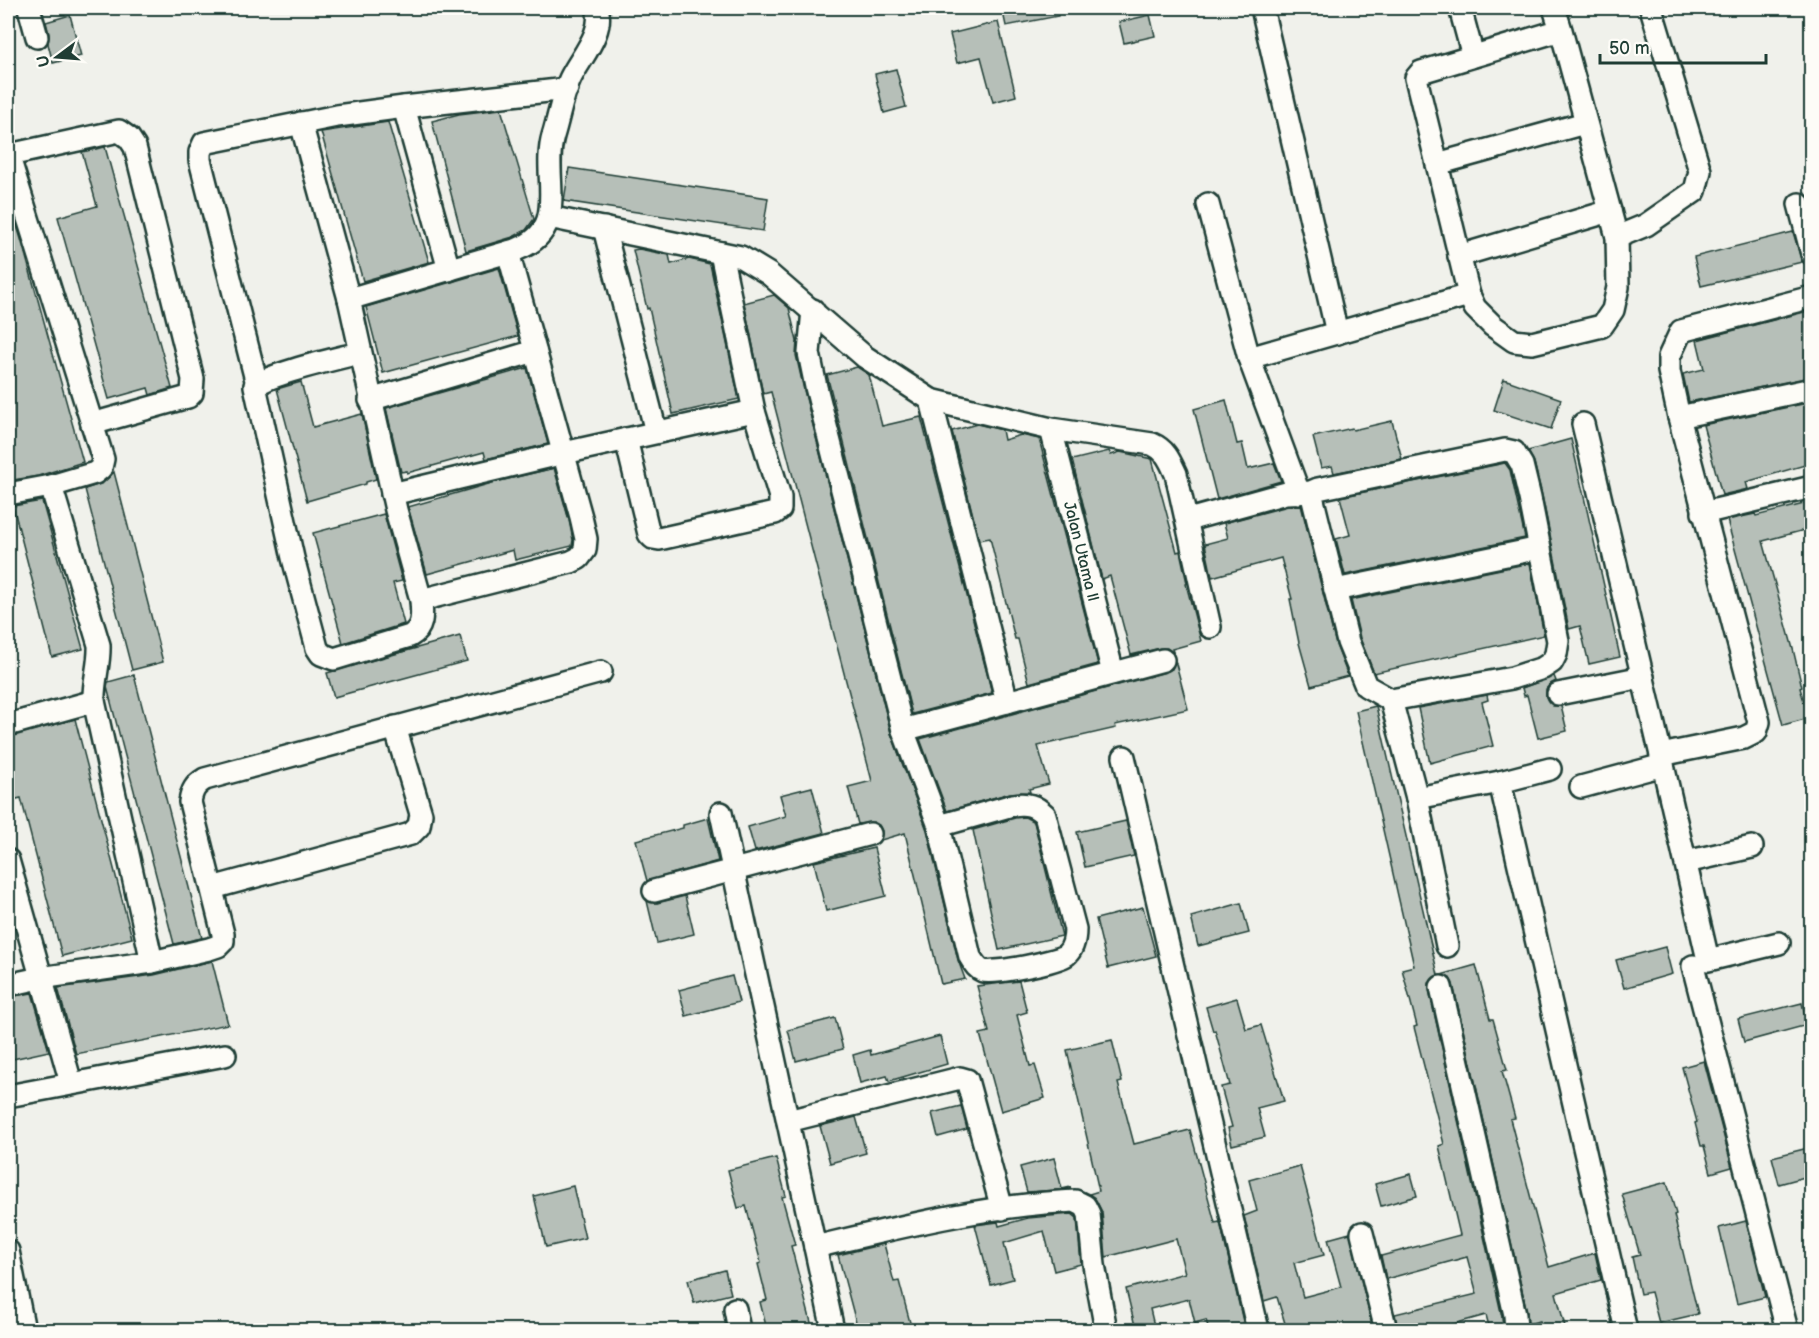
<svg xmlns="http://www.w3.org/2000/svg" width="1819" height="1338" font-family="'Balsamiq Sans',sans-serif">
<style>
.building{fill:#b6bfb8;stroke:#1f3d34;stroke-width:1.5}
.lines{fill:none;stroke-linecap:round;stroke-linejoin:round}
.minor-casing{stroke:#1f3d34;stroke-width:26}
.minor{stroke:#fdfcf7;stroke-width:21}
.labels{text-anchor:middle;stroke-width:5;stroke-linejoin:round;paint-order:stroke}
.street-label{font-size:16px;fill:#1f3d34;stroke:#fdfcf7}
</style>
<rect width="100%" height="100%" fill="#f0f1eb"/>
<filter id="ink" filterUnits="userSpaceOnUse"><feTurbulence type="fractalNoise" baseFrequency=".0167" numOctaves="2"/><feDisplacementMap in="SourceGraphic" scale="12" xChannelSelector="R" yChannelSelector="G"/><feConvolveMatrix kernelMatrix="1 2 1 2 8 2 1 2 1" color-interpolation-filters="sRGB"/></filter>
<g filter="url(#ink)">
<g class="building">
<path d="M1002 8H1057L1058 16 1006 26Z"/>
<path d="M70 15 81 56 53 63 48 44 49 34 46 22Z"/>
<path d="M1150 15 1155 36 1124 43 1119 22Z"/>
<path d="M998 22 1016 96 993 102 981 57 957 63 950 34Z"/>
<path d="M896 69 906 107 884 113 875 74Z"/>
<path d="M501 109 534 219 526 230 513 237 466 251 432 121 459 114Z"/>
<path d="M388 122 429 262 363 281 321 132Z"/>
<path d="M105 147 172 388 150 395 148 388 109 399 58 217 97 206 82 152Z"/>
<path d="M569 168 768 198 763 231 564 201Z"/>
<path d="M8 210H12L21 239 83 462 38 476 13 480 8 458Z"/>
<path d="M1793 232 1802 262 1701 286 1694 257Z"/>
<path d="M639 249 669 255 671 264 689 259 710 264 739 399 673 414 649 308 647 309 633 250Z"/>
<path d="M499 268 518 336 383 373 366 307Z"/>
<path d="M774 295 789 308 797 341 796 355 804 390 891 733 927 830 958 960 965 979 941 984 905 833 881 840 882 831 879 825 873 822 858 824 848 787 872 781 771 392 763 394 744 303Z"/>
<path d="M1812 310V377L1689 402 1683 374 1704 369 1697 340Z"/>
<path d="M857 367 869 375 882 426 921 417 992 693 912 714 827 375Z"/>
<path d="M527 368 548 444 486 459 484 452 407 473V471L401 472 386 408Z"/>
<path d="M1504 379 1561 399 1551 429 1494 410Z"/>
<path d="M301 382 313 427 362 414 376 479 366 482V484L307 501 277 389Z"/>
<path d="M1226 400 1237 444 1242 443 1248 469 1274 463 1281 481 1217 499 1194 409Z"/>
<path d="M1812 402V463L1746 482 1748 489 1722 495 1703 425Z"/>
<path d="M1392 421 1402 459 1334 473 1332 466 1321 468 1313 437 1352 428 1353 430Z"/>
<path d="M977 424 1002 430 1004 440 1021 435 1039 439 1098 664 1029 683 1018 639H1015L990 538 979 540 952 431Z"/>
<path d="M1571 439 1620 657 1589 664 1580 626 1569 629 1542 495 1534 462 1528 451Z"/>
<path d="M1109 451 1111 455 1120 452 1152 459 1177 552 1180 551 1187 583 1186 584 1201 641 1172 649 1174 654 1167 648H1160L1131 655 1110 576 1102 579 1072 460Z"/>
<path d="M1505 463 1510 470 1525 538 1345 575 1336 539 1350 535 1340 497Z"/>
<path d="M554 468 569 520 573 540 572 546 515 560 513 550 427 574 408 507 492 483Z"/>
<path d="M114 472 163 662 132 670 85 489 103 483Z"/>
<path d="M42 501 83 649 52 657 13 506Z"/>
<path d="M1812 502V528L1763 541 1793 649 1802 687 1800 688 1809 718 1783 725 1727 520 1755 514 1756 516Z"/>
<path d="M1301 505 1336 645 1348 676 1311 686 1299 643 1290 599H1292L1281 558 1212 577 1205 544 1228 538 1224 523 1288 506Z"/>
<path d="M384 514 402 581 393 583 404 624 343 643 313 533Z"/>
<path d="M1530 563 1544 635 1374 673 1360 638 1351 600Z"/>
<path d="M460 636 467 661 334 697 327 673Z"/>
<path d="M1175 660 1188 709 1115 725 1116 728 1038 746 1049 784 1029 789 1030 792 1010 793 947 811 920 739 1166 672 1172 669Z"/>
<path d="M134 675 202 938 174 944 107 687 108 682Z"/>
<path d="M1554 676 1556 681 1550 684 1546 689V697L1553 706H1561L1567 731 1538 738 1527 695 1524 696 1522 688Z"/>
<path d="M1487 695 1488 700 1482 702 1493 746 1430 763 1418 708Z"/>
<path d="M1376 706 1438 975 1429 983V990L1502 1317 1503 1330H1490L1486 1315 1432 1330H1398L1395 1314 1477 1294 1467 1257 1386 1279 1381 1256 1460 1235 1439 1146 1444 1144 1414 1027 1417 1026 1402 969 1414 966 1356 711Z"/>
<path d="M75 719 132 938 62 956 21 798 8 801V737Z"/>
<path d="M812 787 824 833 755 851 748 827 786 816 780 795Z"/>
<path d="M1025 817 1034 822 1062 936 999 950 973 830 1015 818Z"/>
<path d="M708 818 718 861 647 881 636 840 683 828V825Z"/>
<path d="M1126 821 1134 856 1085 867 1077 832Z"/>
<path d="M874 848 886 896 826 911 814 862Z"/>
<path d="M685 896 694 934 657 943 647 901 657 903Z"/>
<path d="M1241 903 1249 933 1198 946 1191 917Z"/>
<path d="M1143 907 1156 956 1108 968 1096 919Z"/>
<path d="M1665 947 1672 974 1624 988 1616 960Z"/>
<path d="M212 961 228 1024 76 1054 58 988 154 975Z"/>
<path d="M1476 965 1490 1019H1493L1507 1070 1502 1071 1515 1118 1510 1119 1549 1267 1595 1253 1601 1280 1556 1293 1566 1330H1542L1540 1321 1528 1324 1527 1312 1453 984 1450 978 1441 975Z"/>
<path d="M732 976 739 1002 686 1016 679 990Z"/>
<path d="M1019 981 1027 1012 1017 1015 1030 1066 1035 1065 1045 1098 1001 1111 980 1034 989 1032 977 986Z"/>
<path d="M32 993 49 1051 8 1060V997Z"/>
<path d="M1237 998 1246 1029 1261 1025 1284 1101 1257 1108 1265 1137 1232 1145 1228 1128 1232 1127 1221 1087 1230 1085 1215 1030 1213 1031 1206 1007Z"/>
<path d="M1802 1003 1807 1025 1744 1042 1738 1019Z"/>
<path d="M835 1018 843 1049 796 1061 788 1030Z"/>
<path d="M940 1036 947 1064 889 1081 887 1076 860 1083 853 1055 870 1050 871 1055Z"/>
<path d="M1112 1040 1122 1082 1118 1083 1134 1144 1190 1130 1215 1223 1220 1222 1245 1330H1209L1206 1320 1195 1323 1189 1299 1150 1309 1155 1330H1136L1126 1289 1185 1273 1176 1239 1106 1257 1102 1212 1096 1200 1089 1194 1099 1191 1067 1050Z"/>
<path d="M1704 1061 1732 1167 1711 1173 1704 1146H1701L1695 1123 1697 1122 1682 1067Z"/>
<path d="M961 1106 967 1129 938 1137 932 1113Z"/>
<path d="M856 1117 866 1153 830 1163 820 1126Z"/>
<path d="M1812 1147V1175L1779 1184 1772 1157Z"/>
<path d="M776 1158 786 1196 782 1197 795 1245 791 1246 813 1330H767L760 1302 767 1300 758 1264 761 1263 746 1206 738 1208 728 1170Z"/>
<path d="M1054 1158 1062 1189 1070 1187 1071 1189 1027 1192 1020 1167Z"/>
<path d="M1300 1166 1324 1255 1294 1263 1303 1297 1341 1287 1328 1239 1350 1233 1373 1330H1287L1277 1297 1264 1301 1244 1216 1257 1211 1249 1180Z"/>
<path d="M1411 1174 1417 1196 1381 1206 1375 1184Z"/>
<path d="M1667 1182 1676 1214 1674 1215 1698 1314 1659 1323 1651 1292 1640 1294 1632 1257 1640 1255 1622 1194Z"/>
<path d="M573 1186 585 1238 546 1247 534 1196Z"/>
<path d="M1072 1214 1077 1218 1081 1264 1054 1271 1044 1231 1004 1243 1013 1279 991 1285 975 1225 998 1222 999 1226 1028 1218Z"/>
<path d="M1746 1221 1765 1297 1737 1304 1719 1228Z"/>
<path d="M884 1244 894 1282 899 1281 912 1330H858L838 1255Z"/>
<path d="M725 1270 731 1294 694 1303 688 1280Z"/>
</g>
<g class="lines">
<g class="minor-casing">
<g id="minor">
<path d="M29 8 37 37"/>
<path d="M1262 8 1337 333"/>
<path d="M1460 8 1473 56"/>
<path d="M1554 8 1561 30 1617 237 1618 287 1613 310 1602 326 1532 343 1514 341 1493 326 1475 308 1469 295 1416 78 1421 72 1561 30"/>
<path d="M404 107 449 270"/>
<path d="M301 123 349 299 396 510 421 600C422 614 424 628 410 636L334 659 321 654 317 648 293 558 255 386C271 373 336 359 359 353"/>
<path d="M8 154 103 459 101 468 95 473 51 486 8 494"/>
<path d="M9 155 119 131 129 138 135 147 193 379 192 393 188 397 92 424"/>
<path d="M1437 164 1585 123"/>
<path d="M1208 204 1249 358"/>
<path d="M1799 204 1812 254"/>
<path d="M549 217 741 257 769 274 865 357 931 400 1051 429 1152 444C1166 450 1170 461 1176 474L1210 627"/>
<path d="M604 228 656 432"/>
<path d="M1617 237 1646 225 1695 191 1700 171 1651 8"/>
<path d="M1459 256 1610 211"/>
<path d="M349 299 518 249C571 228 541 177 553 136 559 117 562 96 570 79 580 58 605 32 597 8"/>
<path d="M813 310 809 353 816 387 903 730 939 826 970 957C974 963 976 968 983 971 993 974 1057 962 1066 955 1074 948 1075 938 1075 929L1045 815C1035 805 1027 803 1013 805L939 826"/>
<path d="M257 384 200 160V152L204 143 337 116 404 107 567 89"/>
<path d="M370 400 535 351"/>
<path d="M931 400 1007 702"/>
<path d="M1679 417 1812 389"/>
<path d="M1583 424 1661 755"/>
<path d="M1051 429 1113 673"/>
<path d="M626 439 649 534 653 538 659 539 775 513 780 509V497L754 411 721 253"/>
<path d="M51 486 99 645C100 664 93 682 94 701L152 962"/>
<path d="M1299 493 1249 358 1469 295"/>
<path d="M392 494 564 453 754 411"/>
<path d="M1703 513 1812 487"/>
<path d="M1188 520 1286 493 1311 492 1318 489 1505 450 1514 452 1522 465 1530 498 1558 641 1556 654 1552 662 1543 668 1512 678 1391 700 1366 686 1348 642 1311 492"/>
<path d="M1335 590 1540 548"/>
<path d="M421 600 571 562 579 558 585 550 586 539 581 517 508 252"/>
<path d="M1558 694 1643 677"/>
<path d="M1391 700 1417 798 1447 946"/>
<path d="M8 725 94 701"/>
<path d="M903 730 1163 660"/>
<path d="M1124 757 1258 1330"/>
<path d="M1500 782 1626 1330"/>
<path d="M1581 787 1663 765"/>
<path d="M1417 798 1500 782 1550 769"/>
<path d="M721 813 833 1330"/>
<path d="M8 860 71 1083"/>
<path d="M1686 862 1752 847"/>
<path d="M212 888 411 834 419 826 421 814 395 727"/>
<path d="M654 891 870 834"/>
<path d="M1779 943 1708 960 1663 765 1661 755 1744 738 1756 732 1759 722 1679 417 1669 371V357L1681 331 1812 297"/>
<path d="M1693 966 1787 1330"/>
<path d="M8 985 40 978 152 962 209 949 218 946 223 941V934L190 802C192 790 195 785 205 779L601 672"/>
<path d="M1441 987 1515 1315 1516 1330"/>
<path d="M8 1096 225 1055"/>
<path d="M788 1121 960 1078 967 1080 1002 1209"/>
<path d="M1362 1233 1386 1330"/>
<path d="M815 1247C900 1227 987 1205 1075 1201L1085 1206 1089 1214 1094 1265 1106 1330"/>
<path d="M8 1251 24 1330"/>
<path d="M735 1309 739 1330"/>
</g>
</g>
<use href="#minor" class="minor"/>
</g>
</g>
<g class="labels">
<g class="street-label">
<text transform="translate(1082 551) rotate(76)" y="6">Jalan Utama ll</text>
</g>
</g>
<rect width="1819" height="1338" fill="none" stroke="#fdfcf7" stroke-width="30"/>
<rect x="15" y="15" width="1789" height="1308" fill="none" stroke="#1f3d34" stroke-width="2" filter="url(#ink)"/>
<g transform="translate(57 57) rotate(254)" stroke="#fdfcf7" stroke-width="4.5" paint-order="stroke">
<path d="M0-4.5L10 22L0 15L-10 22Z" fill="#1f3d34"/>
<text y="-9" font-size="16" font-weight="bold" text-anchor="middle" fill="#1f3d34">U</text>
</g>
<path d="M1600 54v9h166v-9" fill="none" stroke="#1f3d34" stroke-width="3"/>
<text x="1609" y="54" font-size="18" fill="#1f3d34" stroke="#fdfcf7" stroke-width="4.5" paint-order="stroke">50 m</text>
</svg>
